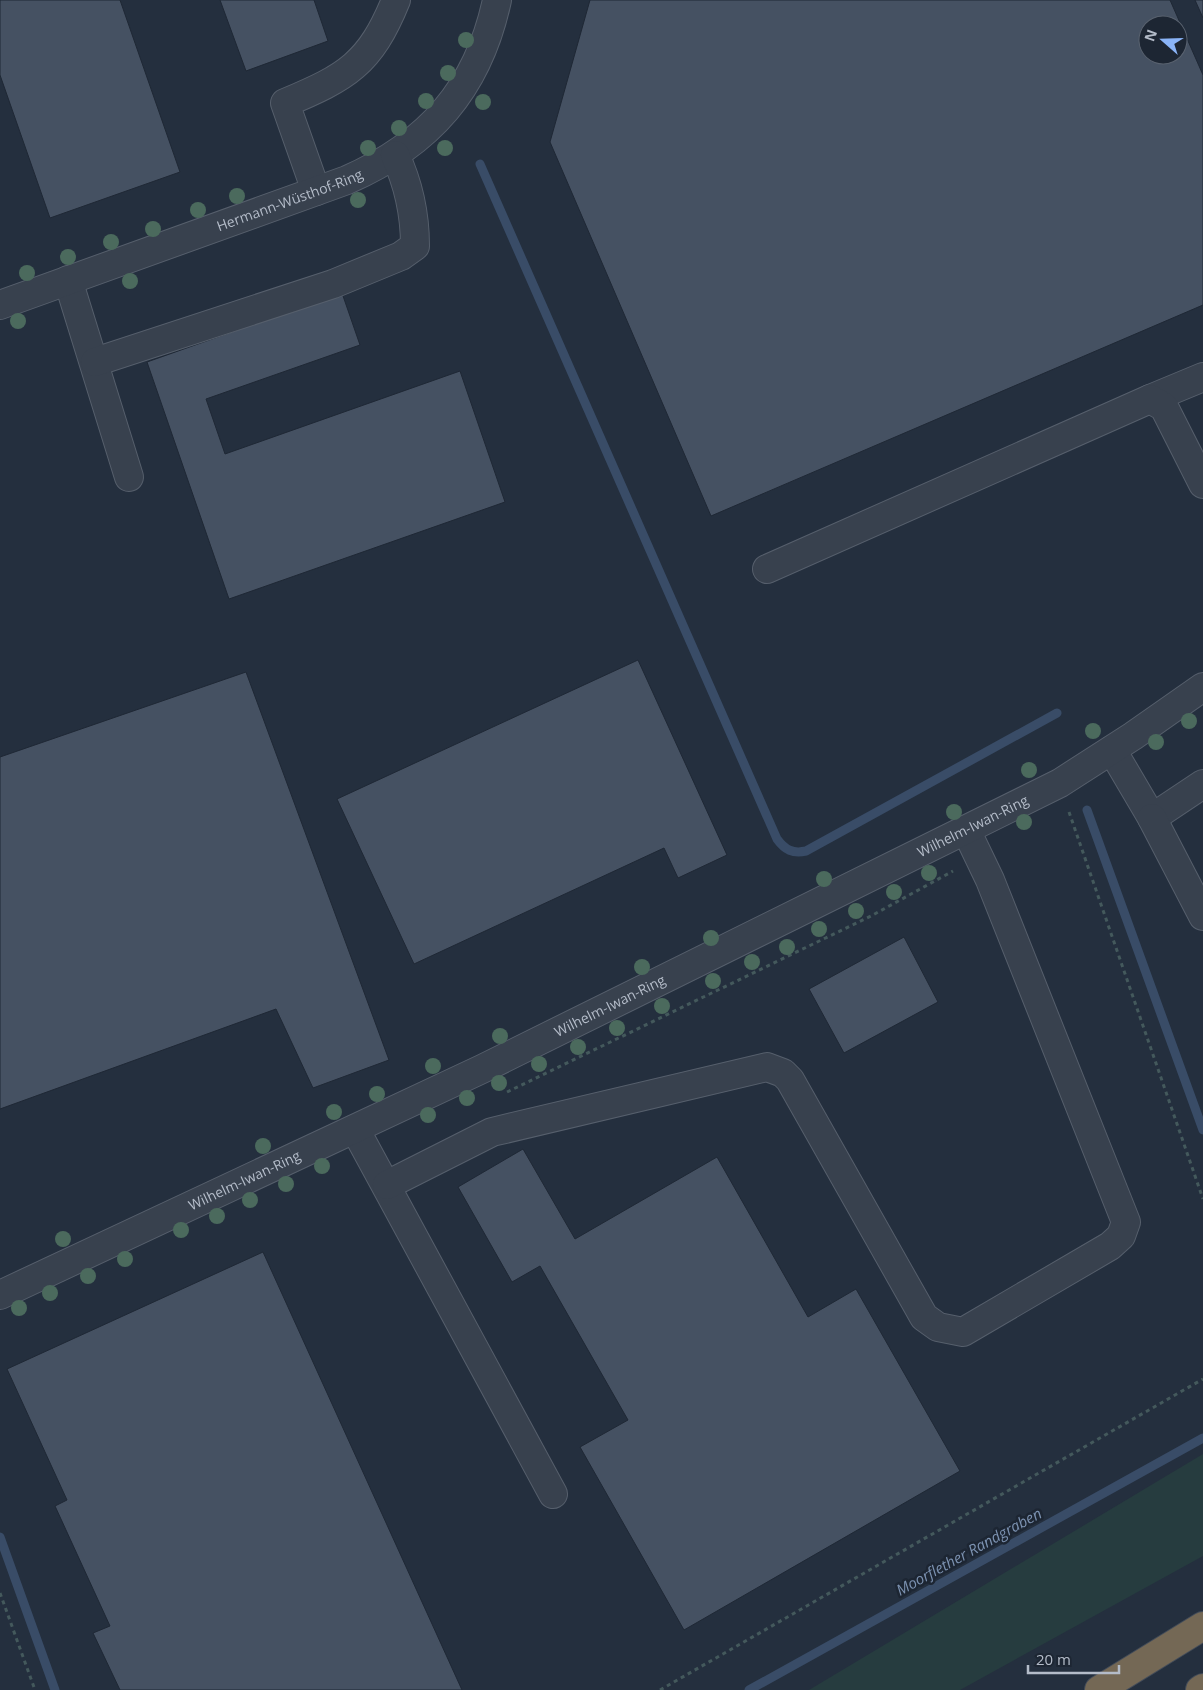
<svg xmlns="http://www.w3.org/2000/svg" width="1203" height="1690" font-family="'Open Sans',sans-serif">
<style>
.green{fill:#263c3f}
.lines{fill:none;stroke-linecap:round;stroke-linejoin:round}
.stream{stroke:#394c67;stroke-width:9}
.building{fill:#455162;stroke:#1f2835;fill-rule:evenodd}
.minor-casing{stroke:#565f6c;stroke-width:30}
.highway-casing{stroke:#434c59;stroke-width:30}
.path{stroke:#44595c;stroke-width:3;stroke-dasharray:4 4;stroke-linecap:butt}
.minor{stroke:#38414e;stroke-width:28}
.highway{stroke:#746855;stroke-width:28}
.tree{fill:#4b6a5d}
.labels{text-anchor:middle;stroke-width:5;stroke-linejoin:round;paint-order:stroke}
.street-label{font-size:14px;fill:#b4bcc9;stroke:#1d2633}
.water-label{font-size:15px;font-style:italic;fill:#7c92b1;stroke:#1d2633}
</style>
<rect width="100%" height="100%" fill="#242f3e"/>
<path class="green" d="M1203 1454V1556L960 1690H809Z"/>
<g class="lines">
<g class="stream">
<path d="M480 164 777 839C785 850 793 854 806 851L1057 713"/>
<path d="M1087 810 1203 1130"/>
<path d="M0 1537 55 1690"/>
<path d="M749 1690 1203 1438"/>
</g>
</g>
<g class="building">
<path d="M0 0H120L180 172 50 218 0 75Z"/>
<path d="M220 0H314L328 41 246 71Z"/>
<path d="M590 0H1170L1203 75V305L711 516 550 142ZM1148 25H1178V55H1148Z"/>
<path d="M1195 0H1203V18Z"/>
<path d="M342 293 360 345 206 399 225 454 460 371 505 502 229 599 147 362Z"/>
<path d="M638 660 727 855 678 878 664 848 414 964 337 799Z"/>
<path d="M246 672 389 1060 313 1088 276 1009 0 1109V757Z"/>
<path d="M904 937 938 1002 844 1053 809 989Z"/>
<path d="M523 1149 575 1239 717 1157 808 1317 856 1289 960 1471 684 1630 580 1447 628 1420 540 1266 512 1282 458 1187Z"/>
<path d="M263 1252 462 1690H120L93 1633 110 1626 55 1506 67 1500 7 1369Z"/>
</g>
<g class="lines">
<g class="minor-casing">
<g id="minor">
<path d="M316 191 285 103C347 77 370 64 396 0"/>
<path d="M68 280 129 477"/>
<path id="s1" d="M0 305 347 180C429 144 478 89 497 0"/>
<path d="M95 362 333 284 401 256 415 246C415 213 409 185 395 155"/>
<path d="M1150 399 1203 377"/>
<path d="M767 569 1150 399 1164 407 1203 484"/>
<path d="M1112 750 1152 818 1203 784"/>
<path d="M1152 818 1203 916"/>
<path d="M355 1129 553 1494"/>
<path d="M387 1185 492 1132 767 1067 783 1073 790 1080 924 1317 938 1327 963 1332 1110 1246 1121 1236 1126 1222 990 880 966 830"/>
<path id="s2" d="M0 1295 482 1069 1060 783 1133 736 1203 687"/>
</g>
</g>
<g class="highway-casing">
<g id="highway">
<path d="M1099 1690 1203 1626"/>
<path d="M1200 1690 1203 1688"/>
</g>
</g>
<g class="path">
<path d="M1069 812 1203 1199"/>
<path d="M507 1092 871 916 953 871"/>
<path d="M0 1593 35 1690"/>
<path d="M660 1690 1203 1379"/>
</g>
<use href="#minor" class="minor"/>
<use href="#highway" class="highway"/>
</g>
<g class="tree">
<circle cx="466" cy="40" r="8"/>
<circle cx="448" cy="73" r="8"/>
<circle cx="426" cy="101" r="8"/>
<circle cx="483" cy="102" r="8"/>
<circle cx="399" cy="128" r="8"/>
<circle cx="368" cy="148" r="8"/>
<circle cx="445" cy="148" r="8"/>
<circle cx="237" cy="196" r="8"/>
<circle cx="358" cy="200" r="8"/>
<circle cx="198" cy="210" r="8"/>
<circle cx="153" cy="229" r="8"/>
<circle cx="111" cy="242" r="8"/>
<circle cx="68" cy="257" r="8"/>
<circle cx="27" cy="273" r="8"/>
<circle cx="130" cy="281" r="8"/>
<circle cx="18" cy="321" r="8"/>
<circle cx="1189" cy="721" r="8"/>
<circle cx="1093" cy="731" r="8"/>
<circle cx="1156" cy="742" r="8"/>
<circle cx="1029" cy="770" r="8"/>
<circle cx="954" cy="812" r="8"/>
<circle cx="1024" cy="822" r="8"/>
<circle cx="929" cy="873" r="8"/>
<circle cx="824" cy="879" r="8"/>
<circle cx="894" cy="892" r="8"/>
<circle cx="856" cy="911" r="8"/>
<circle cx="819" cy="929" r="8"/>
<circle cx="711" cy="938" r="8"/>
<circle cx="787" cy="947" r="8"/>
<circle cx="752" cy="962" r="8"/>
<circle cx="642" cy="967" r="8"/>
<circle cx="713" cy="981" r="8"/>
<circle cx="662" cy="1006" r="8"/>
<circle cx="617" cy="1028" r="8"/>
<circle cx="500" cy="1036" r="8"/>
<circle cx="578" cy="1047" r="8"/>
<circle cx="539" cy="1064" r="8"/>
<circle cx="433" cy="1066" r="8"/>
<circle cx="499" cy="1083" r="8"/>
<circle cx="377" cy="1094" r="8"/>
<circle cx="467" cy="1098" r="8"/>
<circle cx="334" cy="1112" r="8"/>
<circle cx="428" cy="1115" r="8"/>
<circle cx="263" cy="1146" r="8"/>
<circle cx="322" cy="1166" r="8"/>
<circle cx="286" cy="1184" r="8"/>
<circle cx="250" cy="1200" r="8"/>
<circle cx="217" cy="1216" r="8"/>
<circle cx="181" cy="1230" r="8"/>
<circle cx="63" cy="1239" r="8"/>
<circle cx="125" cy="1259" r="8"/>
<circle cx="88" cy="1276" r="8"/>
<circle cx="50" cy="1293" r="8"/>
<circle cx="19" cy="1308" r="8"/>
</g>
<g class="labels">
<g class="street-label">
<text dy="5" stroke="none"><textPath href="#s1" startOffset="308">Hermann-Wüsthof-Ring</textPath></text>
<text dy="5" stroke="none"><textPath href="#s2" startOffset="1080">Wilhelm-Iwan-Ring</textPath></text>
<text dy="5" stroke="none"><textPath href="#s2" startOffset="675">Wilhelm-Iwan-Ring</textPath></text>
<text dy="5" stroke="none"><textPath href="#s2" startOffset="270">Wilhelm-Iwan-Ring</textPath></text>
</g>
<g class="water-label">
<text transform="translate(969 1552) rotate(-29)" y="5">Moorflether Randgraben</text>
</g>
</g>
<g transform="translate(1163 40) rotate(290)"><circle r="24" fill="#1d2633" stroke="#59626f"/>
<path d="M0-4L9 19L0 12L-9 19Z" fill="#8ab4f8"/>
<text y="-8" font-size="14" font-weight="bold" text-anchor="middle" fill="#b4bcc9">N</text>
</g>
<path d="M1028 1665v8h91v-8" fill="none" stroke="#b4bcc9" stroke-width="2.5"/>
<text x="1036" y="1665" font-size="15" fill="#b4bcc9" stroke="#1d2633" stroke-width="4" paint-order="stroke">20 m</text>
</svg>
